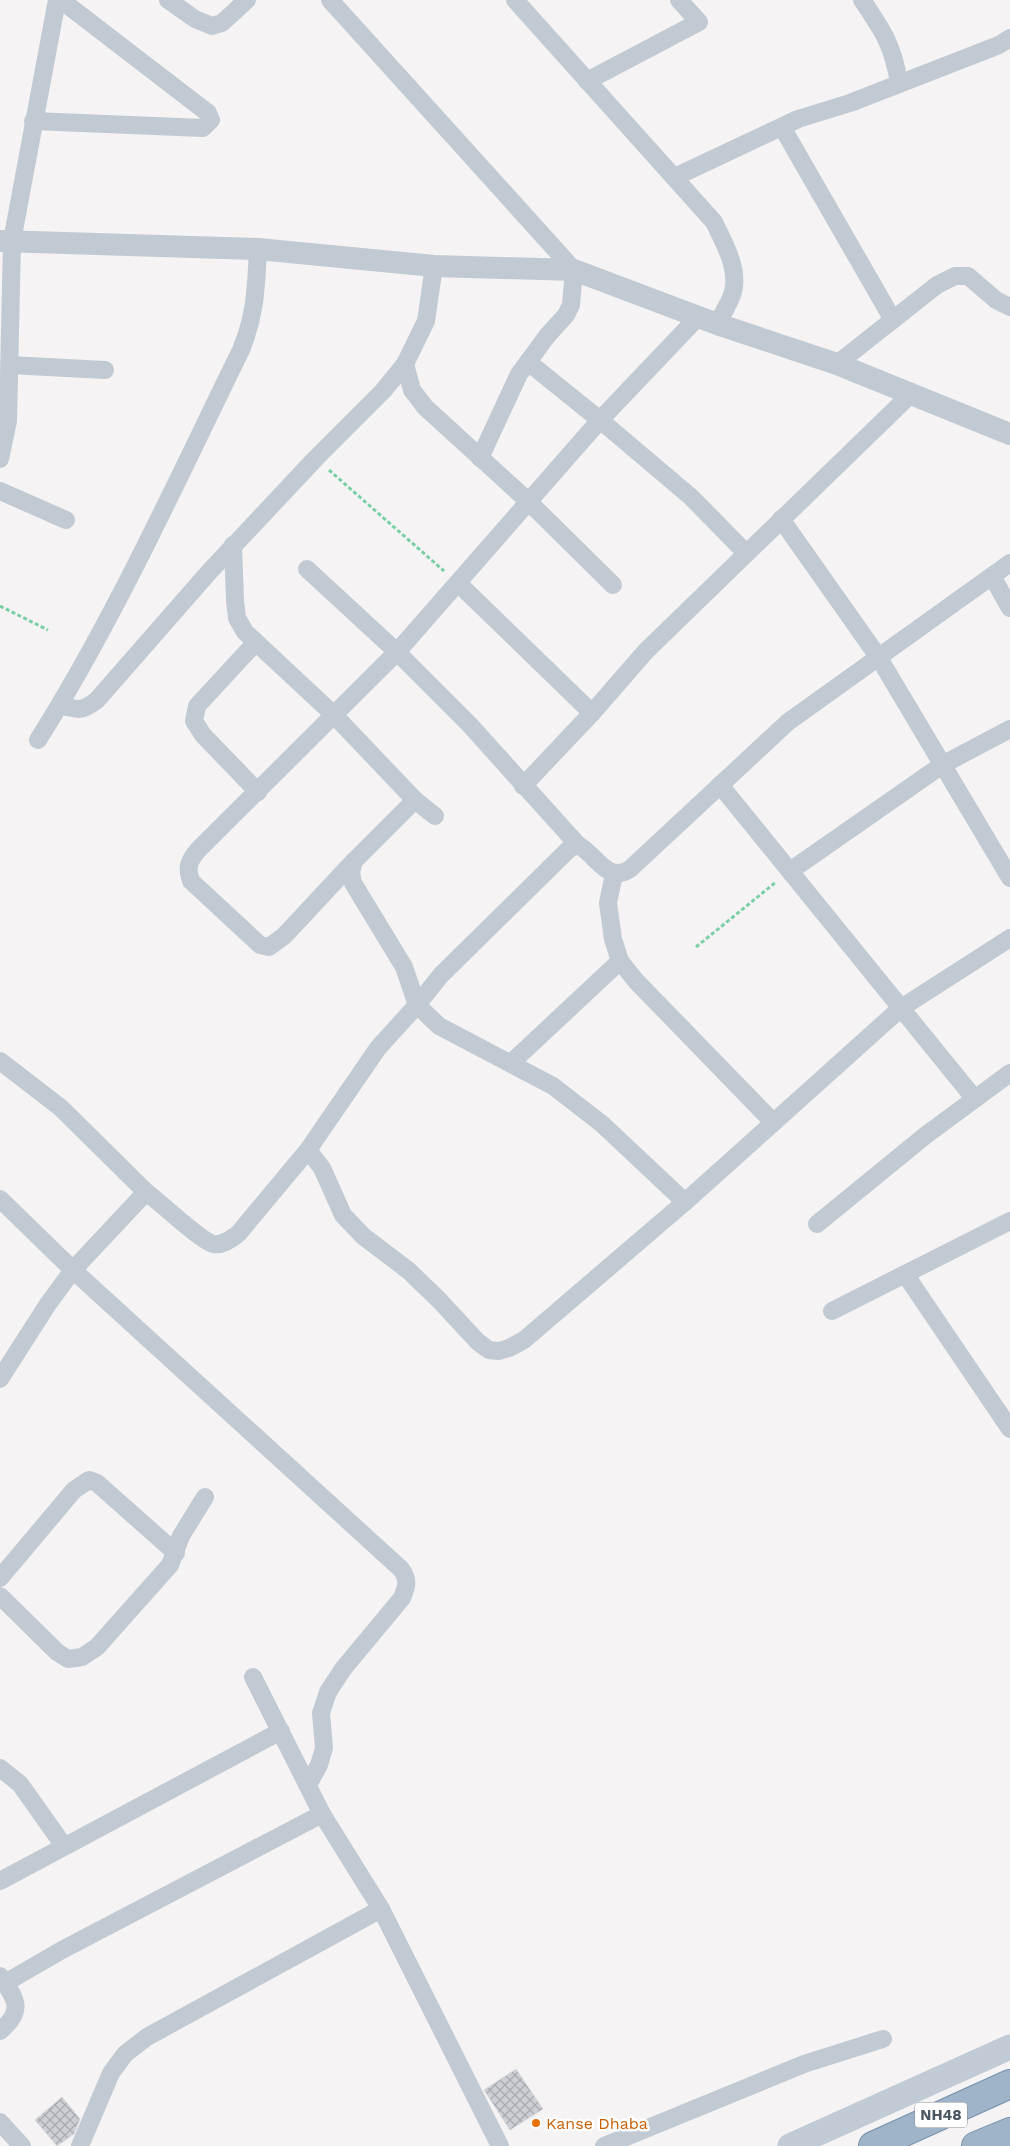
<svg xmlns="http://www.w3.org/2000/svg" width="1010" height="2146" font-family="'Work Sans',sans-serif">
<style>
.building{fill:url(#building-cross-hatch);stroke:#d7d9de}
.lines{fill:none;stroke-linecap:round;stroke-linejoin:round}
.trunk-casing{stroke:#7690ad;stroke-width:30}
.path{stroke:#7ad0a6;stroke-width:3;stroke-dasharray:4 2.5;stroke-linecap:butt}
.minor{stroke:#c1cad2;stroke-width:18}
.tertiary{stroke:#c1cad2;stroke-width:22}
.secondary{stroke:#c1cbd6;stroke-width:25}
.trunk{stroke:#9fb4c9;stroke-width:28}
.food-dot{fill:#e8710a;stroke:#fff;stroke-width:2}
.labels{text-anchor:middle;stroke-width:5;stroke-linejoin:round;paint-order:stroke}
.shield{fill:#fff;stroke:#808990;stroke-width:1}
.shield-label{font-size:15px;font-weight:bold;fill:#4a5661}
.food-label{font-size:16px;fill:#c56008;stroke:#fff;text-anchor:start}
</style>
<defs>
<pattern id="building-cross-hatch" width="8" height="8" patternUnits="userSpaceOnUse" patternTransform="scale(1.25)"><rect width="8" height="8" fill="#cdcfd5"/><path d="M0 0l8 8M0 8l8-8" fill="none" stroke="#a8abb0"/></pattern>
</defs>
<rect width="100%" height="100%" fill="#f5f3f3"/>
<g class="building">
<path d="M516 2069 543 2109 510 2130 484 2090Z"/>
<path d="M62 2097 80 2119 74 2134 57 2146 35 2120Z"/>
</g>
<g class="lines">
<g class="trunk-casing">
<g id="trunk">
<path d="M873 2146 1010 2084"/>
<path d="M976 2146 1010 2132"/>
</g>
</g>
<g class="path">
<path d="M329 470 444 571"/>
<path d="M0 606 48 630"/>
<path d="M696 947 776 882"/>
</g>
<g class="minor">
<path d="M168 0 195 19 212 26 222 23 247 0"/>
<path d="M330 0 574 270 571 305 566 315 547 336 519 374 480 458"/>
<path d="M515 0 714 222C724 243 739 268 733 292 730 303 722 314 717 324"/>
<path d="M862 0C883 31 893 45 899 83"/>
<path d="M587 81 699 22 679 0"/>
<path d="M33 121 203 128 211 120 208 113 61 0"/>
<path d="M782 127 893 320"/>
<path d="M675 177 798 119 850 103 999 45 1010 38"/>
<path d="M528 362 600 420 691 497 746 553"/>
<path d="M405 364 412 390 425 407 529 502 613 585"/>
<path d="M837 364 937 285 955 276H968L996 300 1010 307"/>
<path d="M10 365 105 370"/>
<path d="M0 459 8 421 12 241 57 0"/>
<path d="M0 491 66 520"/>
<path d="M781 519 879 658 1010 878"/>
<path d="M233 545 235 601 237 618 245 632 333 714 415 800 435 816"/>
<path d="M307 569 397 652 469 724 578 845"/>
<path d="M992 576 1010 608"/>
<path d="M458 583 592 713"/>
<path d="M256 642 197 706 194 721 203 735 258 792"/>
<path d="M60 705C77 710 82 712 97 700L209 572 316 458 383 391 405 364 426 321 434 266"/>
<path d="M38 740C115 618 177 480 241 350 256 313 256 287 258 249"/>
<path d="M720 785 974 1098"/>
<path d="M523 786 592 713 646 651 912 393"/>
<path d="M415 800 354 861 351 872 353 883 404 967 417 1005 439 1026 553 1086 602 1124 685 1202"/>
<path d="M354 861 284 936 269 947 260 945 191 881C186 867 189 861 198 850L397 652 600 420 698 317"/>
<path d="M790 871 942 765 1010 729"/>
<path d="M614 874 608 903 613 939 620 961 636 981 773 1122"/>
<path d="M0 1061 61 1108 146 1192 73 1270 48 1304 0 1379"/>
<path d="M511 1063 620 961"/>
<path d="M308 1150 322 1168 343 1215 363 1236 409 1271 439 1300 478 1342 489 1350 499 1351 509 1348 524 1340 685 1202 901 1008 1010 938"/>
<path d="M146 1192C160 1202 201 1241 213 1244 222 1246 231 1239 238 1234L308 1150 378 1048 417 1005 441 975 570 848 578 845C596 854 607 884 630 869L788 722 1010 563"/>
<path d="M0 1199 73 1270 401 1569C409 1580 407 1586 402 1598L343 1669 328 1692 321 1713 324 1748 319 1765 308 1785"/>
<path d="M817 1224 926 1135 1010 1073"/>
<path d="M905 1274 1010 1429"/>
<path d="M832 1311 1010 1221"/>
<path d="M0 1578 74 1490 89 1480 97 1483 176 1553"/>
<path d="M0 1596 57 1652 68 1659 82 1657 97 1647 170 1565 181 1536 205 1497"/>
<path d="M253 1677 322 1814 381 1909 500 2146"/>
<path d="M0 1768 20 1784 64 1846"/>
<path d="M0 1881 281 1731"/>
<path d="M0 1976C16 1999 25 2010 0 2031"/>
<path d="M5 1983 62 1950 322 1814"/>
<path d="M0 2122 22 2146"/>
<path d="M80 2146 111 2073 125 2054 147 2037 381 1909"/>
<path d="M604 2146 804 2064 883 2039"/>
</g>
<path class="tertiary" d="M0 241 258 249 434 266 574 270 717 324 837 364 1010 434"/>
<path class="secondary" d="M790 2146 1010 2047"/>
<use href="#trunk" class="trunk"/>
</g>
<circle class="food-dot" cx="536" cy="2123" r="5"/>
<g class="labels">
<rect class="shield" x="915" y="2102.5" width="52" height="25" rx="4"/>
<g class="shield-label">
<text x="941" y="2120">NH48</text>
</g>
<g class="food-label">
<text x="546" y="2129">Kanse Dhaba</text>
</g>
</g>
</svg>
